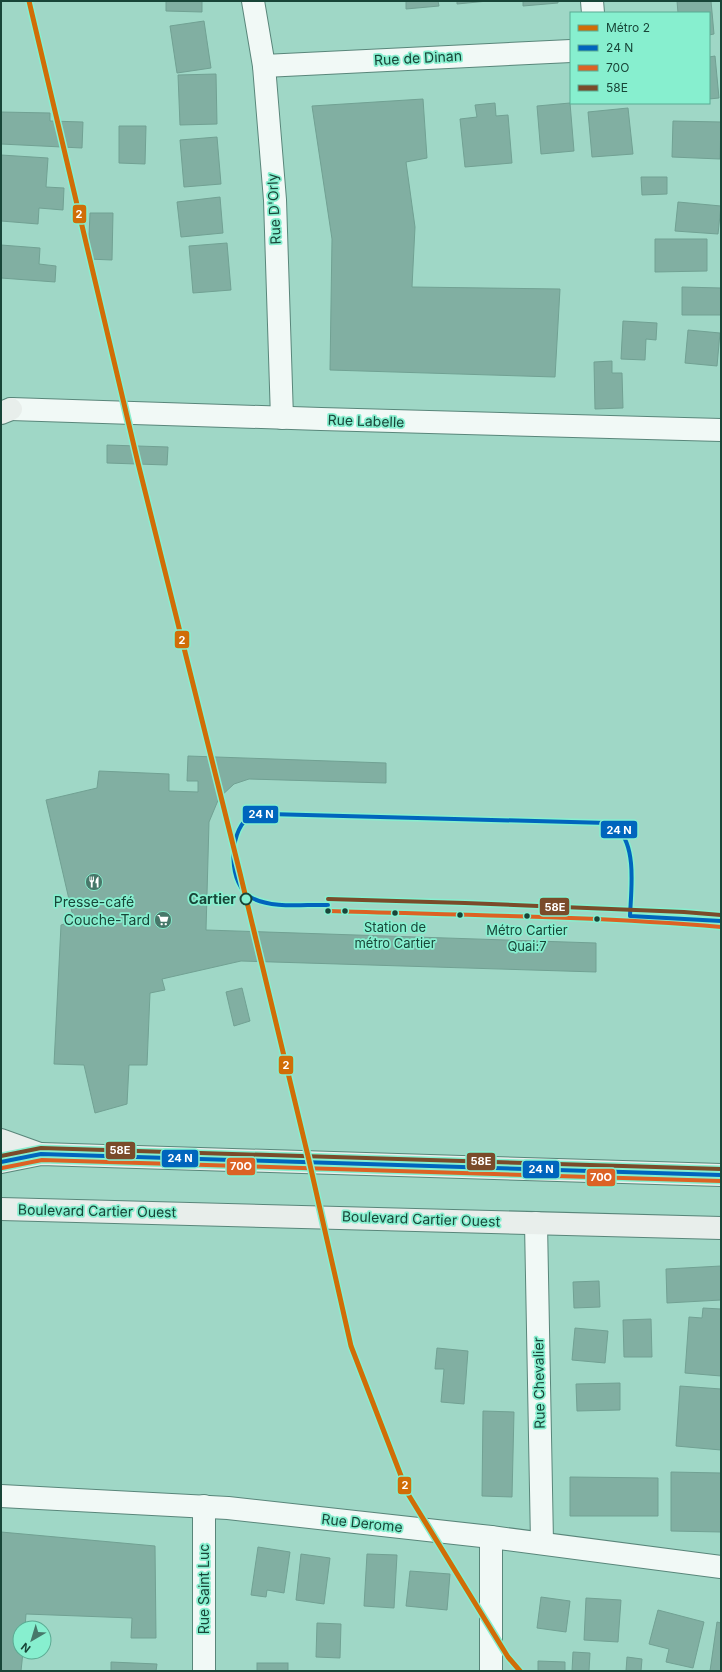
<svg xmlns="http://www.w3.org/2000/svg" width="722" height="1672" viewBox="0 0 722 1672" font-family="Inter,sans-serif">
	<style>
		.building { fill: #81afa2; stroke: #71a193 }
		.lines { fill: none; stroke-linecap: round; stroke-linejoin: round }
		.street-casing { stroke: #59867a; stroke-width: 24 }
		.secondary-casing { stroke: #59867a; stroke-width: 24 }
		.street { stroke: #f1f9f6; stroke-width: 22 }
		.secondary { stroke: #e8eeeb; stroke-width: 22 }
		.bus-1-casing { stroke: #87efcf; stroke-width: 7 }
		.bus-2-casing { stroke: #87efcf; stroke-width: 7 }
		.bus-3-casing { stroke: #87efcf; stroke-width: 7 }
		.bus-1 { stroke: #0065bd; stroke-width: 4 }
		.bus-2 { stroke: #dc6224; stroke-width: 4 }
		.bus-3 { stroke: #7a4b2a; stroke-width: 4 }
		.metro-1-casing { stroke: #87efcf; stroke-width: 8 }
		.metro-1 { stroke: #d06d07; stroke-width: 5 }
		.stop-dot { fill: #87efcf; stroke: #184538; stroke-width: 2 }
		.bus-dot { fill: #184538; stroke: #87efcf; stroke-width: 1.5 }
		.labels { text-anchor: middle; stroke-width: 3.5; stroke-linejoin: round; paint-order: stroke }
		.bus-label { font-size: 13px; fill: #184538; stroke: #87efcf }
		.street-label { font-size: 14px; fill: #184538; stroke: #87efcf }
		.stop-label { font-size: 14px; font-weight: bold; fill: #184538; stroke: #87efcf; text-anchor: end }
		.poi-label { font-size: 14px; fill: #184538; stroke: #87efcf }
		.line-badge { stroke: #87efcf; stroke-width: 1.5 }
		.badge-label { font-size: 11px; text-anchor: middle; font-weight: bold; fill: #fff }
	</style>
	<rect width="100%" height="100%" fill="#9fd7c6"/>
	<!-- building -->
	<g class="building">
		<path d="M166 1H202V12L166 11Z"/>
		<path d="M406 1H438L439 6 406 9Z"/>
		<path d="M457 1H488L457 4Z"/>
		<path d="M523 1H558V3L523 6Z"/>
		<path d="M677 1H711L714 34 709 35V13H678Z"/>
		<path d="M204 21 211 68 177 73 170 26Z"/>
		<path d="M715 56 719 98 709 99V57Z"/>
		<path d="M216 74 217 124 180 125 178 75Z"/>
		<path d="M423 99 427 158 406 162 415 227 412 287 560 289 555 377 330 370 332 239 312 106Z"/>
		<path d="M495 103 496 116 508 115 512 163 465 167 460 119 477 117 475 105Z"/>
		<path d="M570 103 574 151 541 154 537 106Z"/>
		<path d="M628 108 633 154 592 157 588 112Z"/>
		<path d="M1 112 50 113V121L83 122 82 148 1 144Z"/>
		<path d="M673 121 721 122 720 159 672 157Z"/>
		<path d="M119 126H146L145 164 119 163Z"/>
		<path d="M217 137 221 184 184 187 180 140Z"/>
		<path d="M1 155 48 158 46 187 64 188 63 210 39 208 38 224 1 221Z"/>
		<path d="M641 177H667V194L642 195Z"/>
		<path d="M220 197 223 233 181 237 177 202Z"/>
		<path d="M678 202 721 206 718 234 675 231Z"/>
		<path d="M90 213H113L112 260 88 259Z"/>
		<path d="M655 239H707V271L655 272Z"/>
		<path d="M227 243 231 290 193 293 189 246Z"/>
		<path d="M1 245 40 248 39 264 56 266 55 282 1 278Z"/>
		<path d="M682 287 721 288V315H682Z"/>
		<path d="M623 321 657 323 656 340 646 339 645 360 621 359Z"/>
		<path d="M688 330 720 333 717 366 685 363Z"/>
		<path d="M612 361V373H622L623 408 595 409 594 362Z"/>
		<path d="M107 445 168 447 167 465 107 463Z"/>
		<path d="M188 756 386 763V783L249 779 234 784 219 798 209 822 206 930 596 943V972L241 961 162 979 165 990 150 993 147 1065H129L127 1104 95 1113 84 1065 54 1064 61 925 74 921 46 800 97 788 99 771 169 774V791L198 792V781H187Z"/>
		<path d="M242 988 250 1021 234 1026 226 992Z"/>
		<path d="M721 1266V1300L667 1303 666 1269Z"/>
		<path d="M599 1281 600 1307 574 1308 573 1282Z"/>
		<path d="M703 1308 721 1309V1376L685 1373 689 1317 702 1318Z"/>
		<path d="M651 1319 652 1357H624L623 1320Z"/>
		<path d="M575 1328 608 1331 605 1363 572 1360Z"/>
		<path d="M437 1348 468 1351 464 1404 441 1402 444 1369H435Z"/>
		<path d="M620 1383V1410L577 1411 576 1384Z"/>
		<path d="M680 1386 721 1389V1450L676 1446Z"/>
		<path d="M483 1411 514 1412 512 1497 482 1496Z"/>
		<path d="M671 1472 721 1473V1532L671 1531Z"/>
		<path d="M570 1477 658 1478V1516H570Z"/>
		<path d="M1 1532 155 1546 156 1638H131L132 1618 26 1614 25 1628H20V1652H23L21 1671H1Z"/>
		<path d="M258 1547 290 1552 284 1593 267 1590 266 1597 251 1595Z"/>
		<path d="M301 1554 330 1558 324 1604 296 1600Z"/>
		<path d="M367 1554 397 1555 394 1608 364 1606Z"/>
		<path d="M410 1571 450 1574 447 1610 406 1606Z"/>
		<path d="M541 1597 570 1601 566 1632 537 1628Z"/>
		<path d="M586 1598 621 1600 618 1642 584 1640Z"/>
		<path d="M658 1610 704 1622 693 1668 666 1662 669 1649 649 1644Z"/>
		<path d="M717 1622 721 1623V1671H710Z"/>
		<path d="M317 1623 341 1624 340 1658 316 1657Z"/>
		<path d="M573 1652 590 1653 589 1671H572Z"/>
		<path d="M627 1657 642 1659 641 1671H626Z"/>
		<path d="M538 1661 565 1662V1671H538Z"/>
		<path d="M111 1662 157 1664 156 1671H111Z"/>
		<rect x="257" y="1663" width="31" height="8"/>
	</g>
	<g class="lines">
		<defs>
			<g id="street">
				<path d="M253 1 264 66 275 200 282 418"/>
				<path d="M592 1 593 13"/>
				<path d="M264 66 571 51"/>
				<path d="M11 409 321 419 721 430"/>
				<path d="M536 1223 542 1543"/>
				<path d="M1 1496 228 1508 491 1537 721 1567"/>
				<path d="M204 1671V1506"/>
				<path d="M491 1671V1537"/>
			</g>
			<g id="secondary">
				<path d="M1 413 11 409"/>
				<path d="M1 1140 40 1154"/>
				<path d="M1 1162 41 1154 721 1175"/>
				<path d="M1 1209 721 1228"/>
			</g>
		</defs>
		<!-- street casing -->
		<use href="#street" class="street-casing"/>
		<!-- secondary casing -->
		<use href="#secondary" class="secondary-casing"/>
		<!-- street -->
		<use href="#street" class="street"/>
		<!-- secondary -->
		<use href="#secondary" class="secondary"/>
		<defs>
			<g id="bus-1">
				<path d="M328 905C304 904 274 909 252 898 228 886 228 833 248 818 254 814 262 814 269 814L607 823C610 825 615 827 618 829 637 848 631 891 630 916L721 921"/>
				<path d="M1 1162 41 1154 721 1175"/>
			</g>
			<g id="bus-2">
				<path d="M328 911C458 915 591 916 721 927"/>
				<path d="M2 1168 42 1160 721 1181"/>
			</g>
			<g id="bus-3">
				<path d="M328 899 465 903 684 912 721 915"/>
				<path d="M1 1156 41 1148 721 1169"/>
			</g>
		</defs>
		<!-- bus-1 casing -->
		<use href="#bus-1" class="bus-1-casing"/>
		<!-- bus-2 casing -->
		<use href="#bus-2" class="bus-2-casing"/>
		<!-- bus-3 casing -->
		<use href="#bus-3" class="bus-3-casing"/>
		<!-- bus-1 -->
		<use href="#bus-1" class="bus-1"/>
		<!-- bus-2 -->
		<use href="#bus-2" class="bus-2"/>
		<!-- bus-3 -->
		<use href="#bus-3" class="bus-3"/>
		<defs>
			<path id="metro-1" d="M29 1 138 463 240 873 308 1156 351 1346 408 1494 508 1657 520 1671"/>
		</defs>
		<!-- metro-1 casing -->
		<use href="#metro-1" class="metro-1-casing"/>
		<!-- metro-1 -->
		<use href="#metro-1" class="metro-1"/>
	</g>
	<!-- icons -->
	<defs>
		<symbol id="restaurant-disc" viewBox="-11 -11 22 22"><circle r="9.5" fill="#47786a" stroke="#87efcf"/><path d="M-5-6h1v4h1v-4h1v4h1v-4h1v5L-1.5 .5V6h-2V.5L-5-1ZM5-6V6H3V1.5H1.5Q1.5-4 5-6Z" fill="#fff"/></symbol>
		<symbol id="supermarket-disc" viewBox="-11 -11 22 22"><circle r="9.5" fill="#47786a" stroke="#87efcf"/><path d="M-6-5.5h2.5l.6 2H6L4.5 2H-2.5L-4.4-4H-6ZM-1.5 3.2a1.3 1.3 0 1 0 .1 0ZM3 3.2a1.3 1.3 0 1 0 .1 0Z" fill="#fff"/></symbol>
	</defs>
	<g fill-rule="evenodd">
		<use href="#restaurant-disc" x="84" y="872" width="20" height="20"/>
		<use href="#supermarket-disc" x="153" y="910" width="20" height="20"/>
	</g>
	<!-- markers -->
	<circle class="stop-dot" cx="246" cy="899" r="5.5"/>
	<g class="bus-dot">
		<circle cx="328" cy="911" r="3.5"/>
		<circle cx="345" cy="911" r="3.5"/>
		<circle cx="395" cy="913" r="3.5"/>
		<circle cx="460" cy="915" r="3.5"/>
		<circle cx="527" cy="916" r="3.5"/>
		<circle cx="597" cy="919" r="3.5"/>
	</g>
	<g class="labels">
		<!-- bus labels -->
		<g class="bus-label">
			<text x="395" y="932">Station de<tspan x="395" dy="16">métro Cartier</tspan></text>
			<text x="527" y="935">Métro Cartier<tspan x="527" dy="16">Quai:7</tspan></text>
		</g>
		<!-- street labels -->
		<g class="street-label">
			<text transform="translate(418 58) rotate(-3)" y="5">Rue de Dinan</text>
			<text transform="translate(274 209) rotate(-93)" y="5">Rue D'Orly</text>
			<text transform="translate(366 421) rotate(2)" y="5">Rue Labelle</text>
			<text transform="translate(97 1211) rotate(1)" y="5">Boulevard Cartier Ouest</text>
			<text transform="translate(421 1219) rotate(2)" y="5">Boulevard Cartier Ouest</text>
			<text transform="translate(539 1383) rotate(-91)" y="5">Rue Chevalier</text>
			<text transform="translate(362 1523) rotate(6)" y="5">Rue Derome</text>
			<text transform="translate(204 1589) rotate(-90)" y="5">Rue Saint Luc</text>
		</g>
		<!-- stop labels -->
		<g class="stop-label">
			<text x="236" y="904">Cartier</text>
		</g>
		<!-- poi labels -->
		<g class="poi-label">
			<text x="94" y="907">Presse-café</text>
			<text x="150" y="925" text-anchor="end">Couche-Tard</text>
		</g>
	</g>
	<g class="line-badge">
		<rect x="72" y="204" width="15" height="20" rx="4" fill="#d06d07"/>
		<rect x="174" y="630" width="16" height="19" rx="4" fill="#d06d07"/>
		<rect x="242" y="805" width="37" height="19" rx="4" fill="#0065bd"/>
		<rect x="600" y="820" width="38" height="19" rx="4" fill="#0065bd"/>
		<rect x="539" y="897" width="31" height="19" rx="4" fill="#7a4b2a"/>
		<rect x="278" y="1055" width="16" height="20" rx="4" fill="#d06d07"/>
		<rect x="105" y="1141" width="31" height="19" rx="4" fill="#7a4b2a"/>
		<rect x="161" y="1149" width="38" height="19" rx="4" fill="#0065bd"/>
		<rect x="466" y="1152" width="30" height="19" rx="4" fill="#7a4b2a"/>
		<rect x="226" y="1157" width="30" height="19" rx="4" fill="#dc6224"/>
		<rect x="522" y="1160" width="38" height="19" rx="4" fill="#0065bd"/>
		<rect x="586" y="1168" width="30" height="19" rx="4" fill="#dc6224"/>
		<rect x="397" y="1476" width="15" height="19" rx="4" fill="#d06d07"/>
	</g>
	<g class="badge-label">
		<text x="79" y="218">2</text>
		<text x="182" y="644">2</text>
		<text x="261" y="818">24 N</text>
		<text x="619" y="834">24 N</text>
		<text x="555" y="911">58E</text>
		<text x="286" y="1069">2</text>
		<text x="120" y="1154">58E</text>
		<text x="180" y="1162">24 N</text>
		<text x="481" y="1165">58E</text>
		<text x="241" y="1170">70O</text>
		<text x="541" y="1173">24 N</text>
		<text x="601" y="1181">70O</text>
		<text x="405" y="1489">2</text>
	</g>
	<!-- border -->
	<rect width="722" height="1672" fill="none" stroke="#184538" stroke-width="4"/>
	<!-- legend -->
	<rect x="570" y="12" width="140" height="92" fill="#87efcf" stroke="#5bab93"/>
	<rect x="578" y="25" width="20" height="6" fill="#d06d07" stroke="#5bab93"/>
	<text x="606" y="32" font-size="12" fill="#184538">Métro 2</text>
	<rect x="578" y="45" width="20" height="6" fill="#0065bd" stroke="#5bab93"/>
	<text x="606" y="52" font-size="12" fill="#184538">24 N</text>
	<rect x="578" y="65" width="20" height="6" fill="#dc6224" stroke="#5bab93"/>
	<text x="606" y="72" font-size="12" fill="#184538">70O</text>
	<rect x="578" y="85" width="20" height="6" fill="#7a4b2a" stroke="#5bab93"/>
	<text x="606" y="92" font-size="12" fill="#184538">58E</text>
	<!-- north arrow -->
	<g transform="translate(32 1640) rotate(218)"><circle r="19" fill="#87efcf" stroke="#5bab93"/>
	<path d="M0-3L7 15L0 10L-7 15Z" fill="#47786a"/>
	<text y="-6" font-size="11" font-weight="bold" text-anchor="middle" fill="#184538">N</text>
	</g>
</svg>
